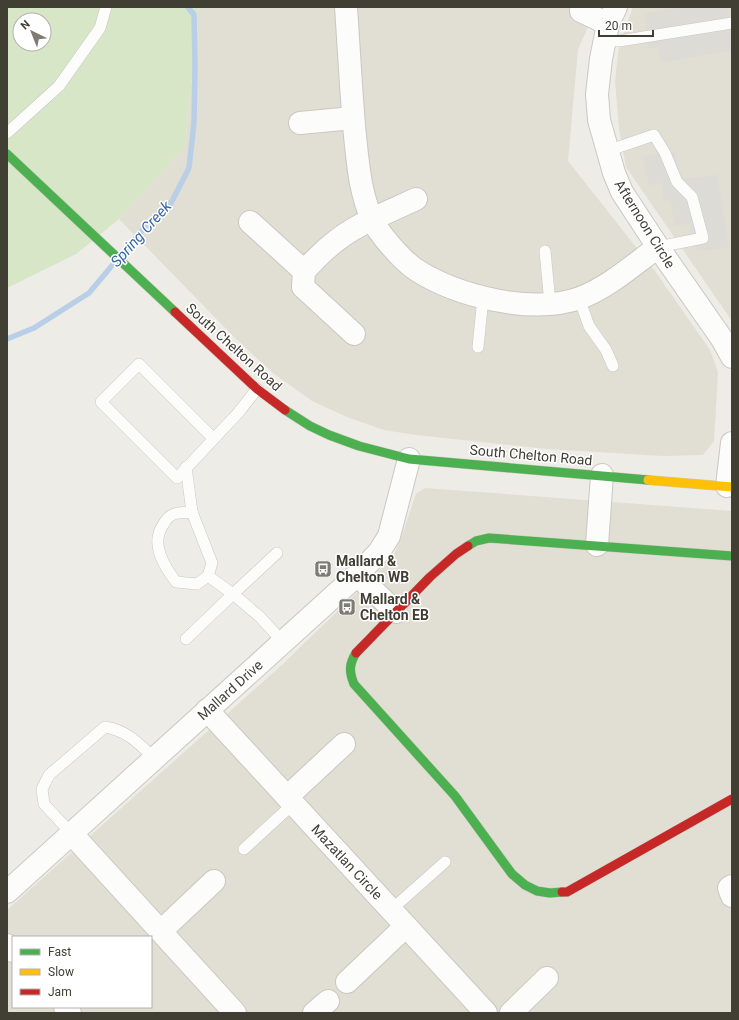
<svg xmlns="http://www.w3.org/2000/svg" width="739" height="1020" viewBox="0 0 739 1020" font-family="Roboto,sans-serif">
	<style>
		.residential { fill: #e1ded3; fill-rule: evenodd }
		.green { fill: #d6e6c7; fill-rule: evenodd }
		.parking { fill: #dcdbd6 }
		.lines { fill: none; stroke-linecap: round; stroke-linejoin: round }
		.stream { stroke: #b9cfe8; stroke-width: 5.5 }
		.lane-casing { stroke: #c9c8c2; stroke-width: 12 }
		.street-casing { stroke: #c9c8c2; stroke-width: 24 }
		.fast-casing { stroke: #cccabe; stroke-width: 10 }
		.slow-casing { stroke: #cccabe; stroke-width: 10 }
		.jam-casing { stroke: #cccabe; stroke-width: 10 }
		.lane { stroke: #fcfcfb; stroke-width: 11 }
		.street { stroke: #fcfcfb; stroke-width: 22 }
		.fast { stroke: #4caf50; stroke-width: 9 }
		.slow { stroke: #ffc107; stroke-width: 9 }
		.jam { stroke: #c62828; stroke-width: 9 }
		.labels { text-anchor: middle; stroke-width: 3; stroke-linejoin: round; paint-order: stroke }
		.street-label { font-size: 14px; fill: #413e34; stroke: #fff }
		.poi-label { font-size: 14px; font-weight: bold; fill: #413e34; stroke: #fff; text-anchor: start }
		.water-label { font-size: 15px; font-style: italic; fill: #3666a3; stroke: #fff }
	</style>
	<rect width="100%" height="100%" fill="#edece6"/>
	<!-- residential -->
	<g class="residential">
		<path d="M199 7H597L578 49 568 161 655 271 710 350 718 372 714 441 703 455 663 456 547 449 416 435 384 430 347 417 312 401 273 373 236 339 119 219 185 147Z"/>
		<path d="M633 7H732V321L626 167 619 129 615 81 619 46Z"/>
		<path d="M425 488 732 511V1013H7V910L283 664 383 567 394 554 401 538 416 494ZM13 937H151V1007H13Z"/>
	</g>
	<!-- green -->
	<path class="green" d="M7 7H199L185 147 119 219 76 254 7 288ZM20 20H44V44H20Z"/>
	<!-- parking -->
	<g class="parking">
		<path d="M684 7H728L732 32V50L661 63 658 47 648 49 645 13Z"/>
		<path d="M675 151 681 179 717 175 729 247 697 251 690 224 675 225 670 199 664 201 662 183 649 185 643 157Z"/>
	</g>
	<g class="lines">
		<!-- stream -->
		<g class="stream">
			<path d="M121 255 146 226 168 209 189 168 194 122 195 66 194 15 188 7"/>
			<path d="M7 339 34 328 89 293 115 262"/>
		</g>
		<defs>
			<g id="lane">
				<path d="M605 40 619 41 732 23"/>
				<path d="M7 133 59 86 100 28 106 7"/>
				<path d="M607 151 654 135 665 153 677 182 692 197 703 238 658 247"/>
				<path d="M545 251 550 303"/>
				<path d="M579 298 589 326 606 350 613 366"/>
				<path d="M478 347 483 298"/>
				<path d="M213 438 139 364 101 402 177 478 238 413 257 389"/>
				<path d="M186 467 192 512 212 563 208 576 233 594 277 553"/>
				<path d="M192 512C187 513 179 512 174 514 169 516 165 521 163 525 150 544 164 566 176 582L197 584 208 576"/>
				<path d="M186 639 233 594 260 617 283 642"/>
				<path d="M71 833 44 804 42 789 49 775 105 727C128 731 138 743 154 758"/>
				<path d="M244 849 293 804"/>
				<path d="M391 910 445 862"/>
			</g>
			<g id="street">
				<path d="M346 7C349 50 351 93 355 136 358 164 360 193 372 219 378 233 402 260 415 269 456 296 532 315 580 298 609 287 633 265 658 247"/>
				<path d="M616 7 608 24 601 59 597 94 599 120 614 173 622 192 658 247 722 339 732 357"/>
				<path d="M581 11 608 24"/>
				<path d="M300 123 353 118"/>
				<path d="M250 222 304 271"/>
				<path d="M354 334 303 287 304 271C313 262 321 253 331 245 355 224 387 213 416 199"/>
				<path d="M727 486 732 443"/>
				<path d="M597 545 602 475"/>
				<path d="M357 575 396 612"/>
				<path d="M207 710 486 1013"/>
				<path d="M287 797 344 744"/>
				<path d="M71 833 235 1013"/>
				<path d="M732 886 729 888 732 896"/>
				<path d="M7 892 357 575 379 552 389 536 409 459"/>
				<path d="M161 931 214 881"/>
				<path d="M7 945 13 951"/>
				<path d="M347 982 406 926"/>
				<path d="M65 1007 70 1013"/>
				<path d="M314 1013 328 1001"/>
				<path d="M511 1013 547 978"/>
			</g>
			<g id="fast">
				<path d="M7 154 175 312"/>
				<path d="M285 410 310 426 329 435 359 446 409 459 648 480"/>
				<path d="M468 546 476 541 489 538 732 556"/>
				<path d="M356 653C349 664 349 672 354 684L455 796 512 874 525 885 537 891 550 893 562 892"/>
			</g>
			<path id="slow" d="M648 480 732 487"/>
			<g id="jam">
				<path d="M175 312 257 389 285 410"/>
				<path d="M356 653 430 577 456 554 468 546"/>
				<path d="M562 892H567L732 799"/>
			</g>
		</defs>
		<!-- lane casing -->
		<use href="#lane" class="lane-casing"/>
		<!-- street casing -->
		<use href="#street" class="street-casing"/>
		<!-- fast casing -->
		<use href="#fast" class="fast-casing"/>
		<!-- slow casing -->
		<use href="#slow" class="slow-casing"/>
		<!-- jam casing -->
		<use href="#jam" class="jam-casing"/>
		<!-- lane -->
		<use href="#lane" class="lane"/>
		<!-- street -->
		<use href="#street" class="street"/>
		<!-- fast -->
		<use href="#fast" class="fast"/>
		<!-- slow -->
		<use href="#slow" class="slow"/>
		<!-- jam -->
		<use href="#jam" class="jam"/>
	</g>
	<!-- icons -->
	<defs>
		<symbol id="bus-square" viewBox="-11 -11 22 22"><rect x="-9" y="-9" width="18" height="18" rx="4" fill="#7d7b72" stroke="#fff"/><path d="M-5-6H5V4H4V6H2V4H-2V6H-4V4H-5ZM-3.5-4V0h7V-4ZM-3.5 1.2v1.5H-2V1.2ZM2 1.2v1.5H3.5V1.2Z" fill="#fff"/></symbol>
	</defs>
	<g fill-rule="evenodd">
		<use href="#bus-square" x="313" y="559" width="20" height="20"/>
		<use href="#bus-square" x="337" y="597" width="20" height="20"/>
	</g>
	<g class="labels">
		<!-- street labels -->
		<g class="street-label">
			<text transform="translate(645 224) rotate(58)" y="5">Afternoon Circle</text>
			<text transform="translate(234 347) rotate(42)" y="5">South Chelton Road</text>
			<text transform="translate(531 455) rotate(5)" y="5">South Chelton Road</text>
			<text transform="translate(230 690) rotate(-42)" y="5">Mallard Drive</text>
			<text transform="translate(347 862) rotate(47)" y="5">Mazatlan Circle</text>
		</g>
		<!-- poi labels -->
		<g class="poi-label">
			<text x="336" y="566">Mallard &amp;<tspan x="336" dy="16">Chelton WB</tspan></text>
			<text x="360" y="604">Mallard &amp;<tspan x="360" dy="16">Chelton EB</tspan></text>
		</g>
		<!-- water labels -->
		<g class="water-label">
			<text transform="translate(141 234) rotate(-48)" y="5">Spring Creek</text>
		</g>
	</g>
	<!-- border -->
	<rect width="739" height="1020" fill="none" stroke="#413e34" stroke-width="16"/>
	<!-- legend -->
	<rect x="12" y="936" width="140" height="72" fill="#ffffff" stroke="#b3b2ae"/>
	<rect x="20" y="949" width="20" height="6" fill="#4caf50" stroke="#b3b2ae"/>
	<text x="48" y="956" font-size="12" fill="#413e34">Fast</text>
	<rect x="20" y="969" width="20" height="6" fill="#ffc107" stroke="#b3b2ae"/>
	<text x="48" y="976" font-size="12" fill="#413e34">Slow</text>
	<rect x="20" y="989" width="20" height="6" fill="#c62828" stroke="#b3b2ae"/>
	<text x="48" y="996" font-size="12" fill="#413e34">Jam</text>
	<!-- north arrow -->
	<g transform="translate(32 32) rotate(317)"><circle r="19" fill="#ffffff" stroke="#b3b2ae"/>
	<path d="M0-3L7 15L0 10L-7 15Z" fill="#7d7b72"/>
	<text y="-6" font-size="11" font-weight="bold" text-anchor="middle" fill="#413e34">N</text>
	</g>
	<!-- scale -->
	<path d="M599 30v6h54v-6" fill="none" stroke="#413e34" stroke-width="2"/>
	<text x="605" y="30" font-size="12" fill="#413e34" stroke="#ffffff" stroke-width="3" paint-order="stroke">20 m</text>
</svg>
